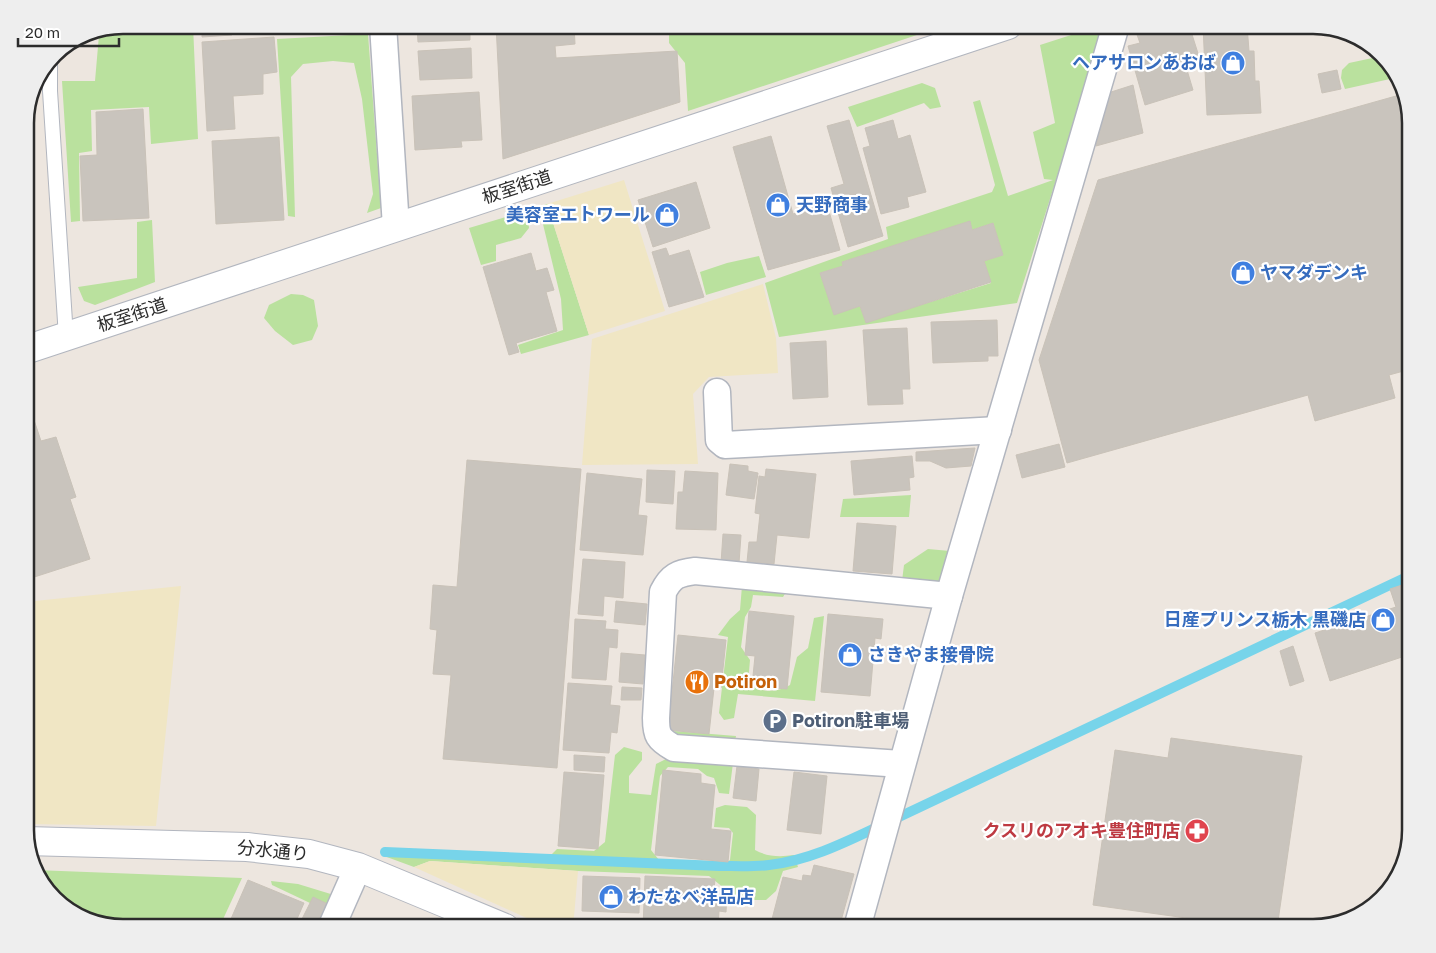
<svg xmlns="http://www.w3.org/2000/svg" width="1436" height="953" viewBox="0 0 1436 953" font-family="'Golos Text','Noto Sans JP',sans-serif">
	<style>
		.green { fill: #bae19e; fill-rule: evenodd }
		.sand { fill: #f0e6c4 }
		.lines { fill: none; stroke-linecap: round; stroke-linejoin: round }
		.stream { stroke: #77d4ea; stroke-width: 10 }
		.building { fill: #c9c4bd; stroke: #c9c2b8 }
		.service-casing { stroke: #b2b6bf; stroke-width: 16 }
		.minor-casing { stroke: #b2b6bf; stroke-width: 29 }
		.tertiary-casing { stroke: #b2b6bf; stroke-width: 30 }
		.secondary-casing { stroke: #b2b6bf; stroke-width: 30 }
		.service { stroke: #fff; stroke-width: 14 }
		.minor { stroke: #fff; stroke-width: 26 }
		.tertiary { stroke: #fff; stroke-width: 28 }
		.secondary { stroke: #fff; stroke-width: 28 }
		.labels { text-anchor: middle; stroke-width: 4.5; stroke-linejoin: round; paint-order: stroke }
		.shop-label { font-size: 18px; font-weight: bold; fill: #366cbe; stroke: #fff; text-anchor: start }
		.street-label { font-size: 18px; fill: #2c2c2c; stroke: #fff }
		.food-label { font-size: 18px; font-weight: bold; fill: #c56008; stroke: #fff; text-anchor: start }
		.service-label { font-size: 18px; font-weight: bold; fill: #4e5e75; stroke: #fff; text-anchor: start }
		.health-label { font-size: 18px; font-weight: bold; fill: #be3a42; stroke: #fff; text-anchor: end }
		.rim { fill: none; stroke: #2c2c2c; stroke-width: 2.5 }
	</style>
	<rect width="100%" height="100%" fill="#ede6df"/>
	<!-- green -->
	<g class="green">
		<path d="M139 25H193L198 139 151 144 149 107 91 110 92 151 79 153 80 221 71 222 62 81H95L99 35 107 29Z"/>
		<path d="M673 25H947L688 111 685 63 669 43V31Z"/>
		<path d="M1099 26 1103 32 1017 303 779 337 765 283 888 239 886 227 992 192 995 185 973 102 980 100 1008 196 1053 180 1044 179 1033 132 1055 123 1040 45ZM970 222 972 230 993 223 1003 255 984 261 991 283 866 322 860 306 834 314 820 273 843 266 842 262Z"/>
		<path d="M368 34 381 208 367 213 373 194 362 99 354 63 333 61 303 64 291 77 295 217 288 216 277 39Z"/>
		<path d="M1382 56 1398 74 1399 77 1345 89 1341 78 1342 70 1349 63Z"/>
		<path d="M922 83 935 88 941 107 930 109 924 103 857 127 848 107Z"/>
		<path d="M547 204 589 335 521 354 518 345 563 330 561 299 542 220 538 207Z"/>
		<path d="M523 212 528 219 529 228 521 238 496 245V261L481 265 469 228Z"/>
		<path d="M152 220 155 282 95 305 84 301 78 287 137 278V222Z"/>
		<path d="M759 256 766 277 706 295 700 272 727 263Z"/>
		<path d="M291 294 303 295 314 300 318 326 312 340 293 345 275 331 264 318 269 305Z"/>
		<path d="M911 495 909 517H840L843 499Z"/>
		<path d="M928 549 950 551 940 583 902 581 904 565Z"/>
		<path d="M742 586 786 592 783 597 753 595 751 607 745 617 741 647 750 660 748 683C760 693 777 693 790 685L797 657 808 648 814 618 824 616 815 701 738 694 734 718 724 720 719 713 728 637 718 635 730 619 740 610Z"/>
		<path d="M674 731 736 736 735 742 678 738Z"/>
		<path d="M624 747 642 752V760L629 776V793L651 795 656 764 666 759 733 763 729 794 719 793 714 778 707 776 698 769 668 767 660 776 651 850 659 860 724 864 730 860 733 833 729 828 714 827 716 808 725 805 747 807 756 815 755 850C768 857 780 857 794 855L798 867 783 871 776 891 766 900H734L724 888 709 876 578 871 430 861 414 867 384 856 382 850 551 855 557 849 594 851 605 842 615 755Z"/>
		<path d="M35 870 242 878 219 928H122L68 911 38 879Z"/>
		<path d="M271 881 298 884 334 895 330 905 310 903 272 885Z"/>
	</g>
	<!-- sand -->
	<g class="sand">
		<path d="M624 180 665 311 589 335 547 204Z"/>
		<path d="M763 284 776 338 778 373 709 377 693 394 698 464 582 465 592 339Z"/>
		<path d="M181 586 156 826 25 824V602Z"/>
		<path d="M430 861 578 871 573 928 549 927 531 920 414 867Z"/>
	</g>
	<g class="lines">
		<!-- stream -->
		<path class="stream" d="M385 852 719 866C735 866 753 867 769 865 815 860 857 836 899 817L1411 575"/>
	</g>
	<!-- building -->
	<g class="building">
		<path d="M202 25H232V35L202 37Z"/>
		<path d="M417 25H470V40L418 42Z"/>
		<path d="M496 25H574L575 44 555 46 556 58 677 51 680 102 503 159Z"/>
		<path d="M582 25H613L582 27Z"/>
		<path d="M1148 25H1189L1202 66 1187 70 1193 90 1145 105 1128 46 1140 43 1135 29Z"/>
		<path d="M1203 25H1247L1249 51H1254L1255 81H1259L1261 113 1207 115Z"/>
		<path d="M274 37 277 72 263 74V94L233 96 235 129 207 131 202 42Z"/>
		<path d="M471 48 472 78 420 80 418 51Z"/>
		<path d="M1337 70 1341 89 1322 93 1318 74Z"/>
		<path d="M1133 85 1143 133 1096 146 1108 93Z"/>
		<path d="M479 92 482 140 461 141 462 147 415 150 412 96Z"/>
		<path d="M1403 94 1411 124V369L1389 375 1395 398 1315 421 1308 395 1067 463 1039 360 1098 180Z"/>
		<path d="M143 109 149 218 83 221 80 156 97 155 96 112Z"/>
		<path d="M849 120 883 236 848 247 831 188 844 184 827 126Z"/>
		<path d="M893 120 898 139 910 135 926 192 907 197 909 207 881 214 863 148 870 146 865 128Z"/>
		<path d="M771 136 793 214 827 204 840 250 768 270 733 147Z"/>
		<path d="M279 137 284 220 216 224 212 141Z"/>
		<path d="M696 182 710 228 653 247 638 200Z"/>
		<path d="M970 221 972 230 993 223 1003 255 984 261 991 282 866 323 860 306 834 315 820 273 843 266 842 262Z"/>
		<path d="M666 248 669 256 689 250 704 297 669 307 652 252Z"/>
		<path d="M531 253 536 271 547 268 554 290 546 292 557 331 516 343 519 352 509 355 483 267Z"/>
		<path d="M997 320 998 356H988V361L933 363 931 322Z"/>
		<path d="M907 328 910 389H902L903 404 868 405 863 330Z"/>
		<path d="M826 341 828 397 793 399 790 343Z"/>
		<path d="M25 393 41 441 56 437 76 497 70 499 90 559 25 580Z"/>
		<path d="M1059 444 1065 467 1022 478 1016 455Z"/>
		<path d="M975 448 971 466 946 468 930 461H916V452Z"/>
		<path d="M912 456 914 477 909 478 910 490 854 495 851 461Z"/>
		<path d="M467 460 581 469 557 768 443 759 451 675 433 674 437 630 430 629 433 585 457 587Z"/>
		<path d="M730 464 748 466V471L758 473 754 499 726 495Z"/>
		<path d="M766 469 816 474 809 538 777 535 774 564 747 562 749 542H757L760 514 755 513 759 476 765 477Z"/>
		<path d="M647 470 675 471 673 504 646 502Z"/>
		<path d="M685 471 718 473 716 530 676 529 678 492H683Z"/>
		<path d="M587 473 642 479 638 515 647 516 643 555 580 550Z"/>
		<path d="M857 523 896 526 892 574 853 571Z"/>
		<path d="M723 534 741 535 739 563H721Z"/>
		<path d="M583 559 625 562 623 598 604 596 603 616 578 614Z"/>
		<path d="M1411 582V654L1330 681 1315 633 1396 607 1390 589Z"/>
		<path d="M616 601 647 604 645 625 614 622Z"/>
		<path d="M749 611 794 616 787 689 752 686 755 656 745 655Z"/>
		<path d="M828 614 883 619 881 639 875 638 870 696 821 692Z"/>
		<path d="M575 619 606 621 605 629 618 630 617 648 609 647 606 680 572 678Z"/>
		<path d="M678 635 726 640 721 688H714L709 734 668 730Z"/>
		<path d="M1293 646 1304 681 1290 686 1280 651Z"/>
		<path d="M621 653 645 655 643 684 619 682Z"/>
		<path d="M568 683 612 686 610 705 620 706 617 733 611 732 609 753 563 750Z"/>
		<path d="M622 687 642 688 641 700H621Z"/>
		<path d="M1171 738 1302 756 1277 928H1258L1093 905 1115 750 1168 758Z"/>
		<path d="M574 755 605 757 604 772 574 770Z"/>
		<path d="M737 766 759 769 756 801 733 798Z"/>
		<path d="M663 770 701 774V783L715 785 711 829 731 831 728 862 655 855Z"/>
		<path d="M564 772 604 775 598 849 558 846Z"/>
		<path d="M794 772 827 776 821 834 787 830Z"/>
		<path d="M814 865 854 874 839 928H790L771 923 783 877 802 881 803 875 811 876Z"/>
		<path d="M583 876 640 878 639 913 582 911Z"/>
		<path d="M645 876 715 879 714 890 727 891 726 912 719 911 718 928H643Z"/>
		<path d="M248 880 304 903 293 928H227Z"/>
		<path d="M313 897 330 905 318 928 301 921Z"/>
		<path d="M399 922 414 928H396Z"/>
	</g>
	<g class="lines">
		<defs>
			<path id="service" d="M50 58V91L66 337"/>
			<g id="minor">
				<path d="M383 25 396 227"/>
				<path d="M717 392 719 440 725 445 998 430"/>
				<path d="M901 764 674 748C658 739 656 735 656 718L663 592C671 576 678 573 695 571L949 596"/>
				<path d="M331 928 358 867"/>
				<path d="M857 928 949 596 1116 25"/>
			</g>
			<path id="tertiary" d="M26 841 247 847 309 854 358 867 505 928"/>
			<path id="secondary" d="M25 350 1008 25"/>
		</defs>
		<!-- service casing -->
		<use href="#service" class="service-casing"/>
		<!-- minor casing -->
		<use href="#minor" class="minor-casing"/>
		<!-- tertiary casing -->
		<use href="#tertiary" class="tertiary-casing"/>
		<!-- secondary casing -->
		<use href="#secondary" class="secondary-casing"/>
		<!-- service -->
		<use href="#service" class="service"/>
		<!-- minor -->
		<use href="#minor" class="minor"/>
		<!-- tertiary -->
		<use href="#tertiary" class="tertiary"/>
		<!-- secondary -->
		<use href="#secondary" class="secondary"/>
	</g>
	<!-- icons -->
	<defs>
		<symbol id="shop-disc" viewBox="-11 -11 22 22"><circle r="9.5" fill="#3f7fe0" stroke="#fff"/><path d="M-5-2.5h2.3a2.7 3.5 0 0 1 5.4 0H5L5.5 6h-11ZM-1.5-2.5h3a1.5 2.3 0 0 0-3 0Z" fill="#fff"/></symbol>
		<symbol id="restaurant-disc" viewBox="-11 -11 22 22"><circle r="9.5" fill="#e8710a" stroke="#fff"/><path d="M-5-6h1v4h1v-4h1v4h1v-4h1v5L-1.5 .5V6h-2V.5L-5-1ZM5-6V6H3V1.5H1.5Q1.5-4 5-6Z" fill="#fff"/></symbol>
		<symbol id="parking-disc" viewBox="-11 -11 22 22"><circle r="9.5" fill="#5c6f8a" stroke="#fff"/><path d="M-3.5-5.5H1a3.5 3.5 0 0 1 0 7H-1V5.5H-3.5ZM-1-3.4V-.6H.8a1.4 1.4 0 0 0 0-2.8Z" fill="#fff"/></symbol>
		<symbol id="pharmacy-disc" viewBox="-11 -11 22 22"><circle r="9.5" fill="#e0444e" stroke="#fff"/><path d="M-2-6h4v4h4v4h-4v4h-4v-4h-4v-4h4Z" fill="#fff"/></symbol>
	</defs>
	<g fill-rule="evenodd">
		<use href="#shop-disc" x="1219" y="49" width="28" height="28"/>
		<use href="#shop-disc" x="764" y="191" width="28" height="28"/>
		<use href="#shop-disc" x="653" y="201" width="28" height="28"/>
		<use href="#shop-disc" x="1229" y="259" width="28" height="28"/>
		<use href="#shop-disc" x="1369" y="606" width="28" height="28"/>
		<use href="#shop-disc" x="836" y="641" width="28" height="28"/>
		<use href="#restaurant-disc" x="683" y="668" width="28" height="28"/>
		<use href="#parking-disc" x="761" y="707" width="28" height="28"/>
		<use href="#pharmacy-disc" x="1183" y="817" width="28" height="28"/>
		<use href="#shop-disc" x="597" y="883" width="28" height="28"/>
	</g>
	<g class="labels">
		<!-- shop labels -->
		<g class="shop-label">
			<text x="1216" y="69" text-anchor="end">ヘアサロンあおば</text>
			<text x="796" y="211">天野商事</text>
			<text x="650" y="221" text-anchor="end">美容室エトワール</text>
			<text x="1260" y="279">ヤマダデンキ</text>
			<text x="1366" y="626" text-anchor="end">日産プリンス栃木 黒磯店</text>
			<text x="868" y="661">さきやま接骨院</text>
			<text x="628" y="903">わたなべ洋品店</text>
		</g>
		<!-- street labels -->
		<g class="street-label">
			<text transform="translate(517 187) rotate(-18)" y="6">板室街道</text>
			<text transform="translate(132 315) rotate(-18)" y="6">板室街道</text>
			<text transform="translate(273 851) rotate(6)" y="6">分水通り</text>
		</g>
		<!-- food labels -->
		<g class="food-label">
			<text x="714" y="688">Potiron</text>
		</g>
		<!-- service labels -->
		<g class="service-label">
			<text x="792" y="727">Potiron駐車場</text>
		</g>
		<!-- health labels -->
		<g class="health-label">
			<text x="1180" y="837">クスリのアオキ豊住町店</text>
		</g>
	</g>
	<!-- crop -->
	<path d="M0 0H1436V953H0ZM123 34H1313A89 89 0 0 1 1402 123V830A89 89 0 0 1 1313 919H123A89 89 0 0 1 34 830V123A89 89 0 0 1 123 34Z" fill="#eee" fill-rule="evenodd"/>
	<path class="rim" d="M123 34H1313A89 89 0 0 1 1402 123V830A89 89 0 0 1 1313 919H123A89 89 0 0 1 34 830V123A89 89 0 0 1 123 34Z"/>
	<!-- scale -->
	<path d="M18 38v8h101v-8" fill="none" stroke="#2c2c2c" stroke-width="2.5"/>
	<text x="25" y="38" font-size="15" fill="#2c2c2c" stroke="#ffffff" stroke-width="4" paint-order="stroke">20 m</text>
</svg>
